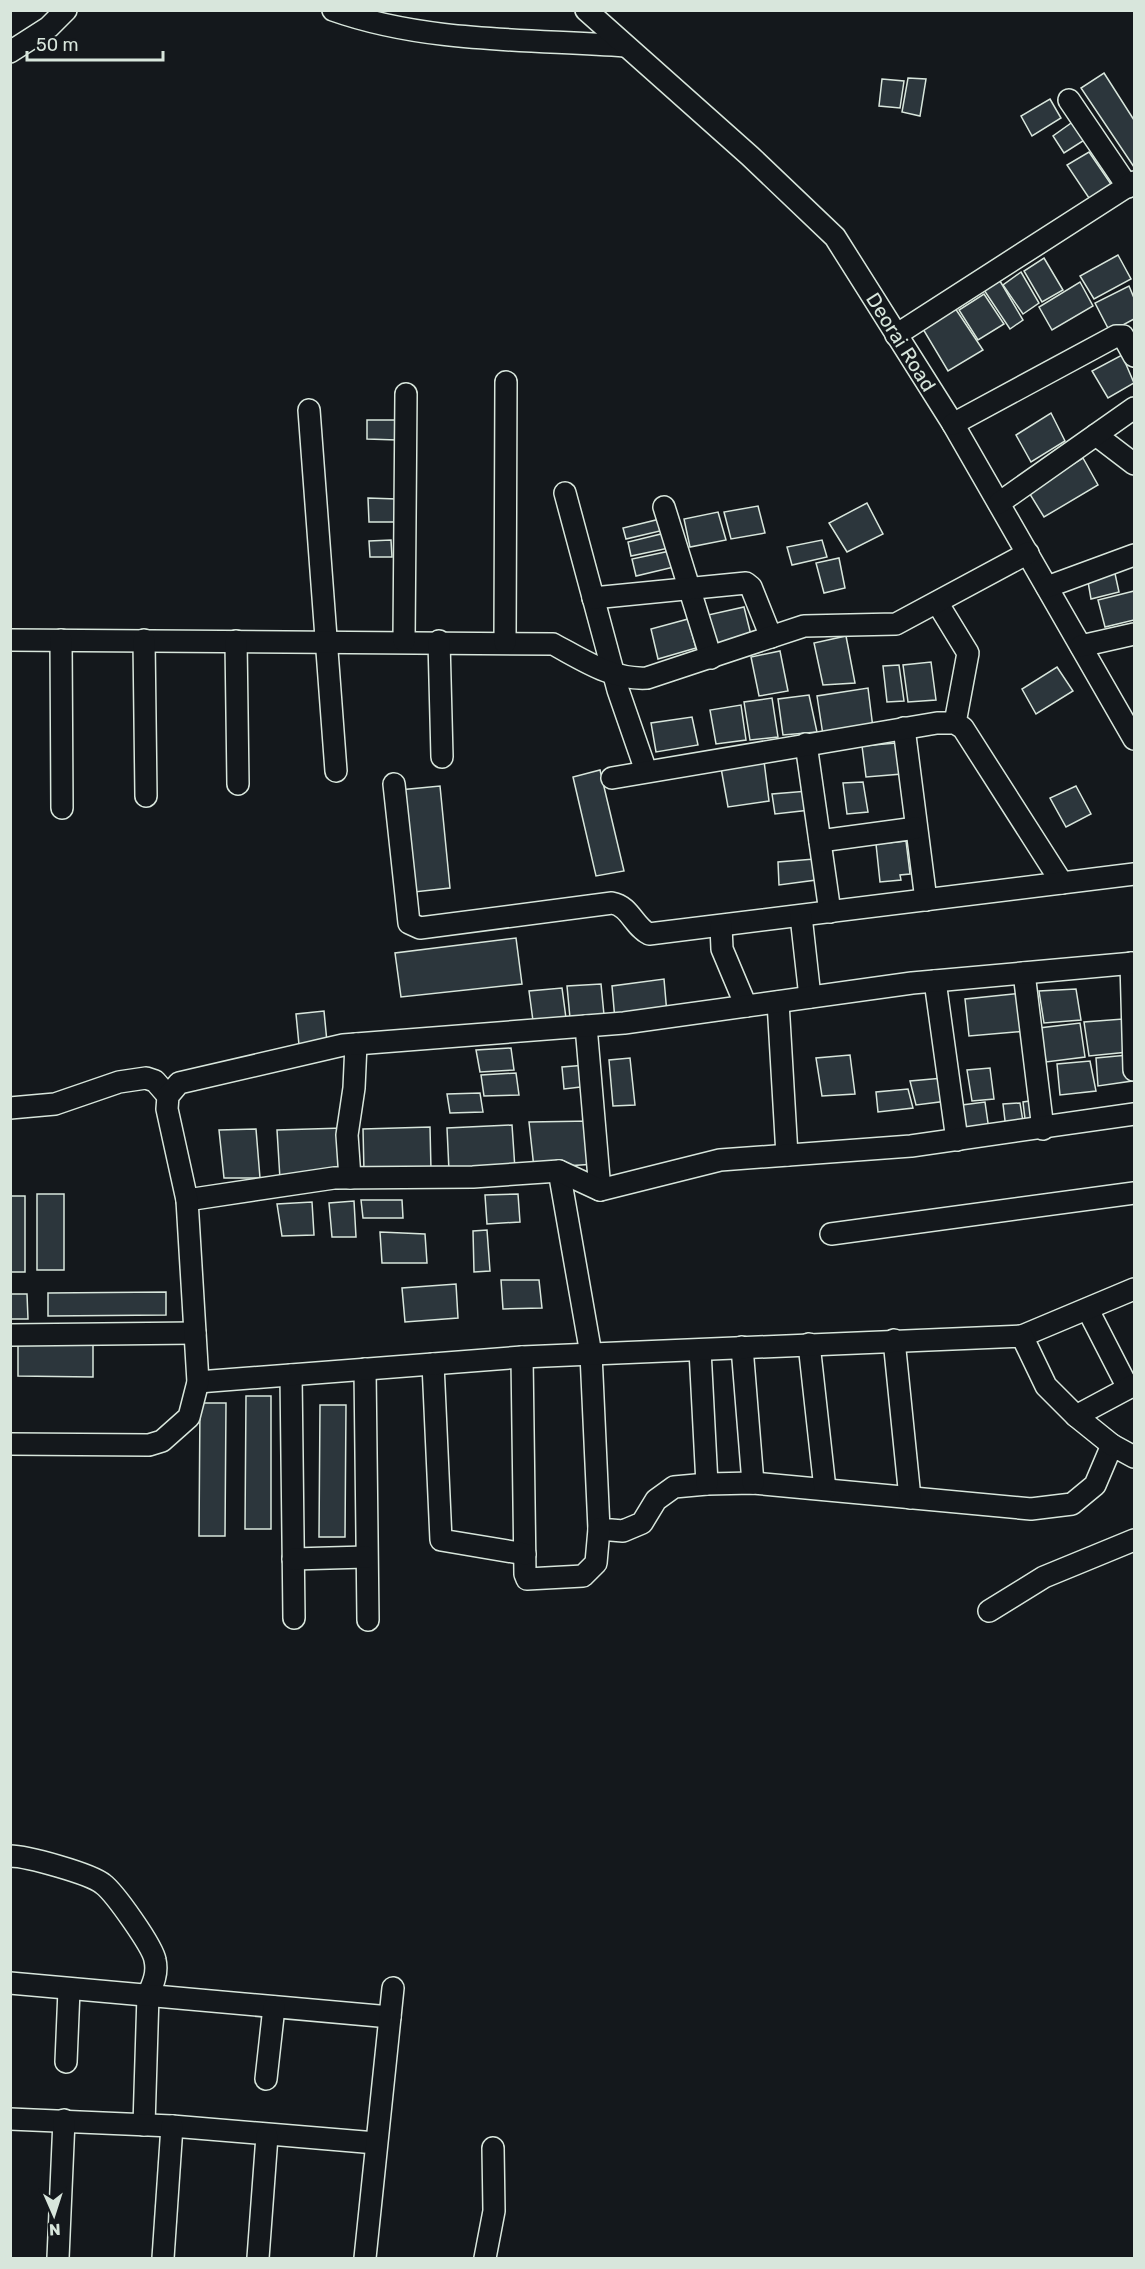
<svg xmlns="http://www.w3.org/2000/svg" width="1145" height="2269" viewBox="0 0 1145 2269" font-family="Rubik,sans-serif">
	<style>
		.building { fill: #2c363c; stroke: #d8e6dc; stroke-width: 1.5 }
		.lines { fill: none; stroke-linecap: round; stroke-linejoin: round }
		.minor-casing { stroke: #d8e6dc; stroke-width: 24 }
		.minor { stroke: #14181c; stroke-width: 21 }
		.labels { text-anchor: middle; stroke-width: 4.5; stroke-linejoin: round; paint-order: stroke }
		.street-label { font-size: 20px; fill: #d8e6dc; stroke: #14181c }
	</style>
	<rect width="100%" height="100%" fill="#14181c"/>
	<!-- building -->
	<g class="building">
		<path d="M1104 73 1134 120V167L1081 88Z"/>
		<path d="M908 78 926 79 920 116 902 112Z"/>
		<path d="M882 79 904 81 900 108 879 106Z"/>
		<path d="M1050 99 1061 118 1032 136 1021 116Z"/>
		<path d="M1074 121 1086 139 1064 153 1053 136Z"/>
		<path d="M1089 152 1113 187 1091 201 1067 165Z"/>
		<path d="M1118 255 1131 279 1094 299 1080 276Z"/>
		<path d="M1044 258 1063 290 1042 302 1024 271Z"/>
		<path d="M1021 272 1039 303 1023 314 1003 285Z"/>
		<path d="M1000 281 1023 320 1010 329 984 290Z"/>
		<path d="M1080 282 1093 306 1052 330 1039 307Z"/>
		<path d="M1129 286 1134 298V319L1110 332 1095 303Z"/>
		<path d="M984 294 1004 324 978 340 959 310Z"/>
		<path d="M955 308 983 350 948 371 923 329Z"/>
		<path d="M1122 355 1134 383 1108 398 1092 371Z"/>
		<path d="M1051 413 1065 441 1031 462 1016 435Z"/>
		<path d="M367 420H396L397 440 367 439Z"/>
		<path d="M1083 458 1098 485 1044 517 1028 491Z"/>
		<path d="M368 498 397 499 398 522H369Z"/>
		<path d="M867 503 883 534 847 552 829 523Z"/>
		<path d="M758 506 765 533 731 539 724 512Z"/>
		<path d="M718 512 726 540 690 547 684 519Z"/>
		<path d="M660 519 664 530 626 539 623 528Z"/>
		<path d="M665 533 669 548 631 556 628 542Z"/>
		<path d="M391 540 392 557H370L369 541Z"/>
		<path d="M822 540 827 557 792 565 787 547Z"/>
		<path d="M670 551 674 567 636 576 632 559Z"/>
		<path d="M839 558 845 588 824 593 816 563Z"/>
		<path d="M1114 569 1119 592 1091 599 1087 576Z"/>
		<path d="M1134 591V620L1105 627 1098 600Z"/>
		<path d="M744 607 751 635 715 644 708 615Z"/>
		<path d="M688 619 696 648 658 659 651 629Z"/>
		<path d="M846 636 855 683 823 685 814 643Z"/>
		<path d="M780 651 788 691 759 696 751 657Z"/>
		<path d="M931 662 936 700 908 702 903 665Z"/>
		<path d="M899 665 904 701 887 702 883 666Z"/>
		<path d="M1057 667 1073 691 1036 714 1022 689Z"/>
		<path d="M868 688 873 728 823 735 817 696Z"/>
		<path d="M809 695 817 732 783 735 778 699Z"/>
		<path d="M772 698 778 737 750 740 744 702Z"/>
		<path d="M741 705 746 740 716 744 710 710Z"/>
		<path d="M692 717 698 745 656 752 651 723Z"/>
		<path d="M896 743 902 774 866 777 862 746Z"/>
		<path d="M764 761 769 801 728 807 721 768Z"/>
		<path d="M600 770 624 871 596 876 573 777Z"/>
		<path d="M863 782 868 812 847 814 843 783Z"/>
		<path d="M440 786 450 888 405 893 399 790Z"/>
		<path d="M1076 786 1091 814 1066 827 1050 798Z"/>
		<path d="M808 791 810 810 775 814 772 794Z"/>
		<path d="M906 841 910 874 900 875 901 880 880 882 876 844Z"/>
		<path d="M814 859 816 880 779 885 778 862Z"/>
		<path d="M516 938 522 984 401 997 395 953Z"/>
		<path d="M664 979 667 1014 615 1020 612 986Z"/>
		<path d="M601 984 604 1015 570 1018 567 986Z"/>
		<path d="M562 988 566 1018 533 1021 529 991Z"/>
		<path d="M1076 989 1081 1020 1044 1023 1039 991Z"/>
		<path d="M1022 993 1027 1031 969 1036 965 999Z"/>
		<path d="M324 1011 327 1042 299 1045 296 1014Z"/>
		<path d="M1123 1019 1128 1052 1089 1056 1084 1022Z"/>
		<path d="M1080 1023 1085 1057 1046 1062 1039 1028Z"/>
		<path d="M511 1048 514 1070 480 1072 476 1050Z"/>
		<path d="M850 1055 855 1094 822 1096 816 1058Z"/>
		<path d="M1128 1055 1132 1081 1098 1086 1096 1058Z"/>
		<path d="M630 1058 635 1105 613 1106 609 1060Z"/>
		<path d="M1090 1061 1096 1091 1060 1095 1057 1064Z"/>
		<path d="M586 1065 589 1086 564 1089 562 1067Z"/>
		<path d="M990 1068 994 1099 972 1101 967 1070Z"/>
		<path d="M516 1073 519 1095 484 1096 481 1075Z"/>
		<path d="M943 1078 947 1101 916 1105 910 1081Z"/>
		<path d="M908 1089 913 1108 878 1112 876 1092Z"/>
		<path d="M480 1093 483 1112 450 1113 447 1094Z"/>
		<path d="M1036 1100 1039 1124 1026 1127 1023 1102Z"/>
		<path d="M985 1102 989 1130 966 1133 962 1105Z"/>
		<path d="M1020 1103 1024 1128 1006 1129 1003 1104Z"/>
		<path d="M591 1121 596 1164 534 1168 529 1122Z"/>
		<path d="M512 1125 515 1169 449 1171 447 1128Z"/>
		<path d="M430 1127 431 1170 364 1172 363 1129Z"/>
		<path d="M343 1128 345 1174 280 1179 277 1130Z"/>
		<path d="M256 1129 260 1178H224L219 1130Z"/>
		<rect x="37" y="1194" width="27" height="76"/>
		<path d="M518 1194 520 1222 487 1224 485 1195Z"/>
		<rect x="10" y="1196" width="15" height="76"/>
		<path d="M361 1200H402L403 1218H363Z"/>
		<path d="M354 1201 356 1237H332L329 1203Z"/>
		<path d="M312 1202 314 1235 282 1236 277 1204Z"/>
		<path d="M487 1230 490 1271 474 1272 473 1231Z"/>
		<path d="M380 1232 425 1234 427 1263H382Z"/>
		<path d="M501 1280H539L542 1308 503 1309Z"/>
		<path d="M456 1284 458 1318 405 1322 402 1288Z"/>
		<path d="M166 1292V1315L48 1316V1293Z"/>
		<path d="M10 1294H27L28 1319H10Z"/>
		<path d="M18 1343 93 1344V1377L18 1376Z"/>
		<path d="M246 1396H271V1529H245Z"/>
		<path d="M200 1403H226L225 1536H199Z"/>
		<path d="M320 1405H346L345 1537H319Z"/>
	</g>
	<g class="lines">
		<defs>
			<g id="minor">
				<path d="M333 10C426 43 528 39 625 46"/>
				<path d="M586 10 750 156 835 237 953 424 1134 739"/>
				<path d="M10 52 49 27 66 10"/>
				<path d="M1069 100 1128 187"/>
				<path d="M896 335 1134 182"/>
				<path d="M309 410 336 771"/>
				<path d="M953 424 1116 336H1123L1134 356"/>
				<path d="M1096 435 1134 464"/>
				<path d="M565 493 618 690 646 771"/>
				<path d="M999 503 1134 408"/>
				<path d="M664 507 711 658"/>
				<path d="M1047 587 1134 555"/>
				<path d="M593 598 746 583 751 587 771 637"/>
				<path d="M938 604 968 653 955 723"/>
				<path d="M10 640 553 644C583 660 612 680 647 678L804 626 896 624 1028 553"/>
				<path d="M61 640 62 808"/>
				<path d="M144 640 146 796"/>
				<path d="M236 641 238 784"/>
				<path d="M404 641 406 394"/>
				<path d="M439 641 442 757"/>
				<path d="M505 643 506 382"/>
				<path d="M1081 646 1134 634"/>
				<path d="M904 728 926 900"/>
				<path d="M806 744 830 912"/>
				<path d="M612 778 937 723H955L963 728 1062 883"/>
				<path d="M394 784 409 923 420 928 612 903C630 906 634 927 649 934L1134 874"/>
				<path d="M820 841 916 828"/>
				<path d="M801 916 810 997"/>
				<path d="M721 926 722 949 746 1006"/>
				<path d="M1131 963 1134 1070"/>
				<path d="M1024 973 1043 1129"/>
				<path d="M935 981 957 1140"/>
				<path d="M778 1002 787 1155"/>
				<path d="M586 1026 600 1190"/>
				<path d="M10 1108 55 1104 119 1082 146 1078 155 1081 168 1096"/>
				<path d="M559 1171 591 1354 599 1529 623 1531 642 1523 656 1500 674 1487 707 1484 753 1483 1031 1509 1072 1504 1095 1485 1112 1445 1134 1457"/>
				<path d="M350 1178 347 1135 354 1088 356 1044"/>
				<path d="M187 1200 334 1178 473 1177 559 1171 600 1190 720 1160 911 1146 1134 1114"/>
				<path d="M831 1234 1134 1193"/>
				<path d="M1088 1310 1128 1388"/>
				<path d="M10 1335 195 1333"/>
				<path d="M1022 1336 1134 1289"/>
				<path d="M894 1340 910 1498"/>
				<path d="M809 1344 825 1489"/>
				<path d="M742 1347 753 1483"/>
				<path d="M700 1350 707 1484"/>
				<path d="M522 1357 525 1574 527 1579 583 1576 596 1563 599 1529"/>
				<path d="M433 1364 441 1540 525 1554"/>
				<path d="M365 1369 368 1620"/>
				<path d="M291 1375 294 1618"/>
				<path d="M198 1382 522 1357 1022 1336 1046 1386 1076 1416 1134 1385"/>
				<path d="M1076 1416 1112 1445"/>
				<path d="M10 1444 149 1445 162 1441 189 1417 198 1382 187 1200 167 1109 168 1096 179 1083 343 1045 624 1023 912 983 1134 963"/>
				<path d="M293 1559 366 1557"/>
				<path d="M989 1611 1044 1577 1134 1540"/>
				<path d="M10 1856C27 1856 91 1874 103 1884 115 1893 153 1947 155 1960 158 1973 153 1984 148 1995L144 2125"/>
				<path d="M10 1983 390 2017"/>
				<path d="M66 2062 69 1990"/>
				<path d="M266 2079 274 2007"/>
				<path d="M10 2119 172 2126 376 2143"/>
				<path d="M58 2258 64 2120"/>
				<path d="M163 2258 172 2126"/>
				<path d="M258 2258 267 2136"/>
				<path d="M365 2258 393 1988"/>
				<path d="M485 2258 494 2211 493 2148"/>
			</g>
		</defs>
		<!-- minor casing -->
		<use href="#minor" class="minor-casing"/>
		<!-- minor -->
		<use href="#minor" class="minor"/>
	</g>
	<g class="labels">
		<!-- street labels -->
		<g class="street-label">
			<text transform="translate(901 342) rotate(58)" y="7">Deorai Road</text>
		</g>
	</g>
	<!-- border -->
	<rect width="1145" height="2269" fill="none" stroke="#d8e6dc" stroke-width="24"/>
	<!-- north arrow -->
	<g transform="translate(54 2215) rotate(177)" stroke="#14181c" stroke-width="4.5" paint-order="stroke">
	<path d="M0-4.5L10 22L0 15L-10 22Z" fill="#d8e6dc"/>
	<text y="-9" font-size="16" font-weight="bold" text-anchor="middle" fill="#d8e6dc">N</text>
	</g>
	<!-- scale -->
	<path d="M27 51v9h136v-9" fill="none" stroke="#d8e6dc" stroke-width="3"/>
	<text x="36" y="51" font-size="18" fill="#d8e6dc" stroke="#14181c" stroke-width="4.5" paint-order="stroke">50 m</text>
</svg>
